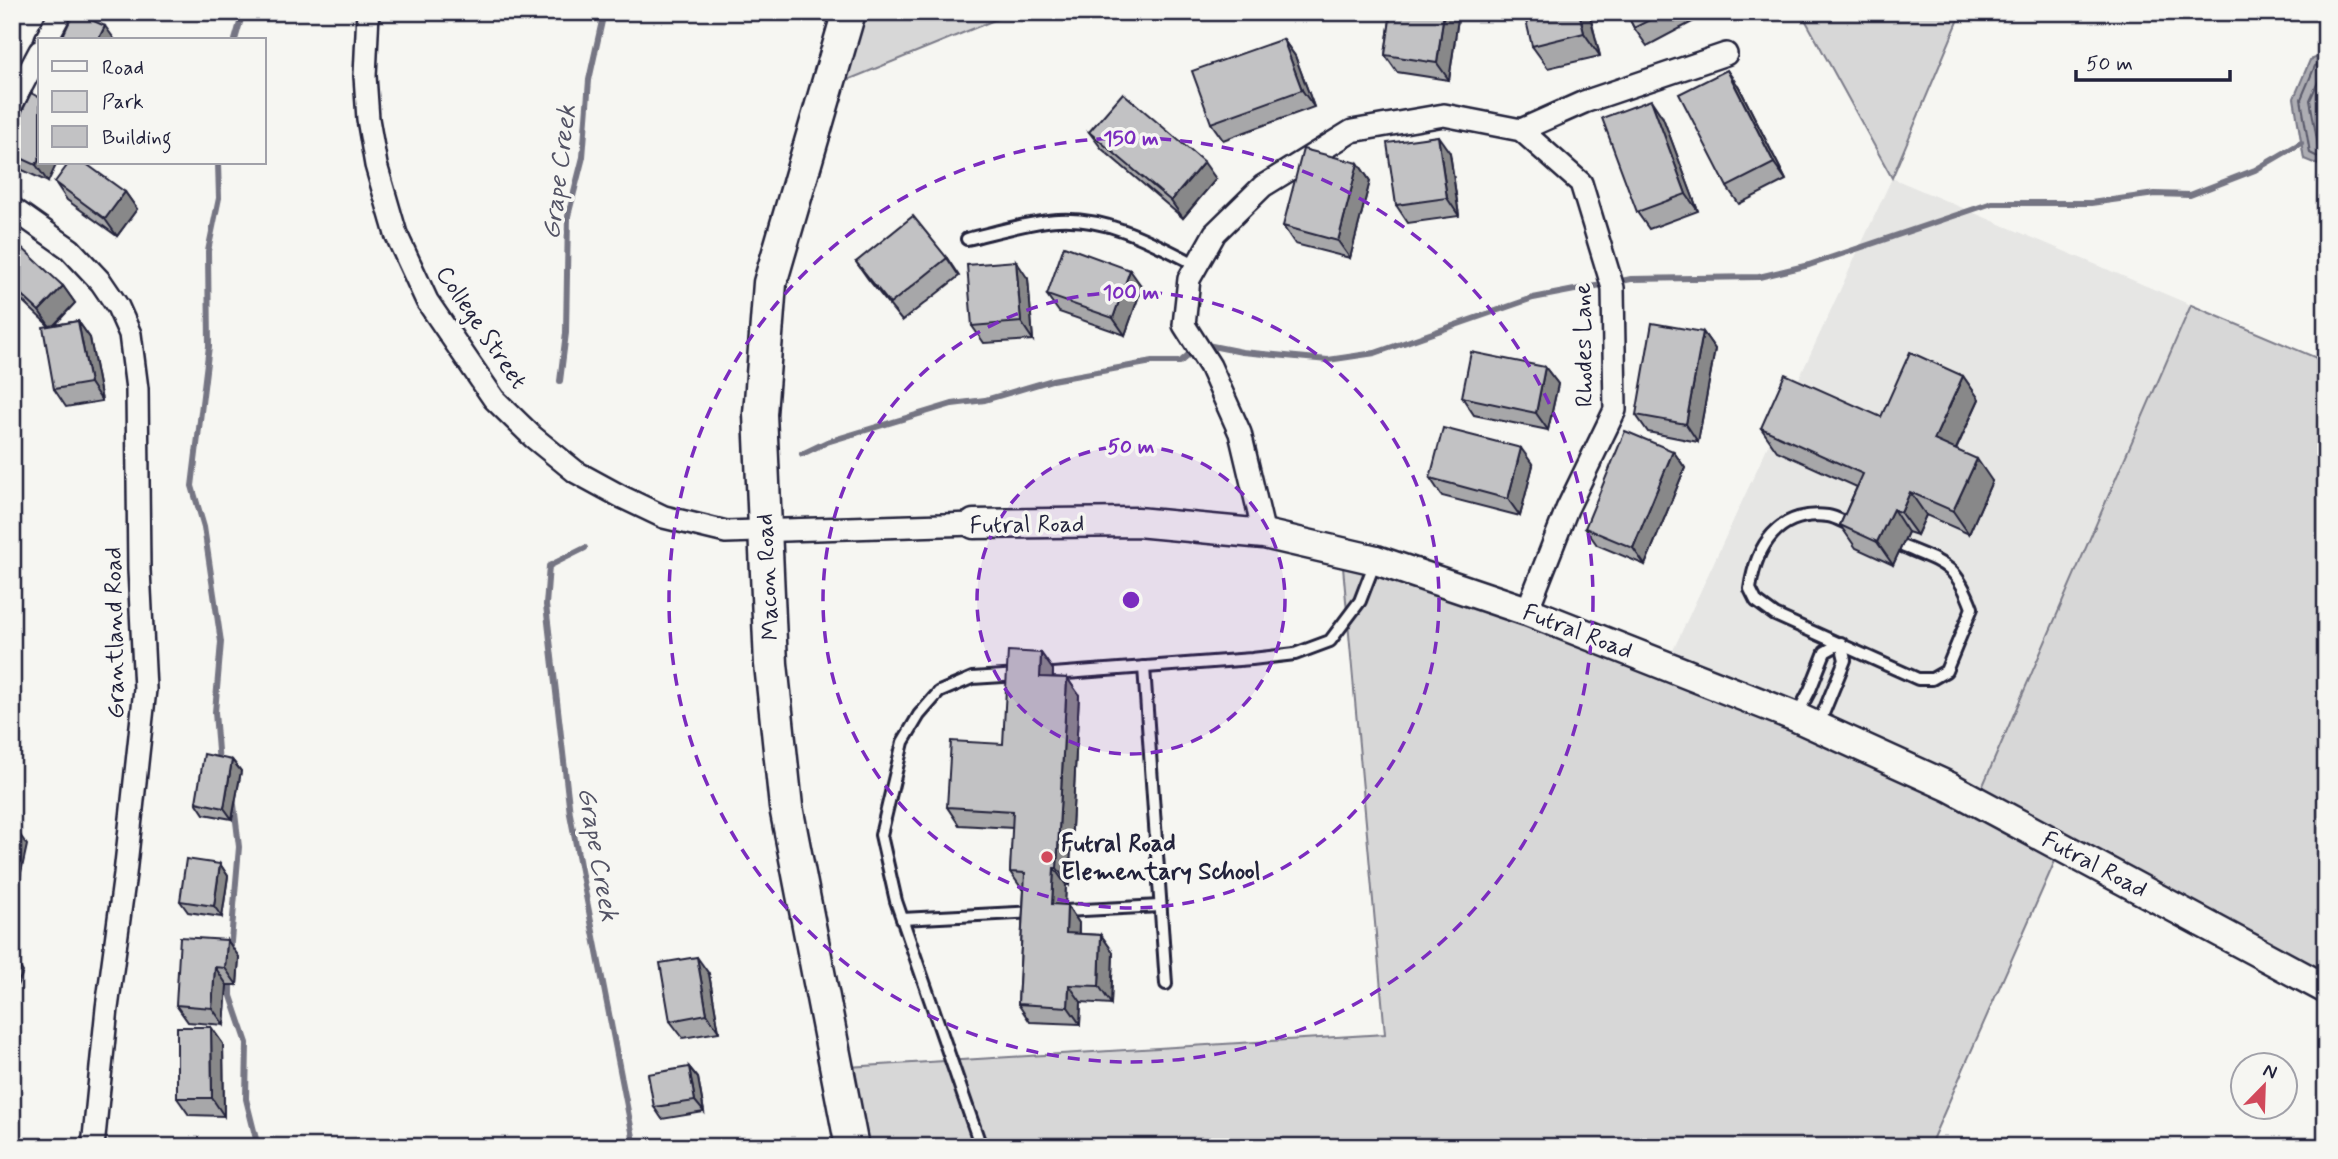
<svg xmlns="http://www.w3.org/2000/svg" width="2338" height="1159" viewBox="0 0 2338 1159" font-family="Mynerve,sans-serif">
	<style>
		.built { fill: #e6e6e4 }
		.green { fill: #d7d7d7; stroke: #7c7c89; stroke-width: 2 }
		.water { fill: #adadb3; stroke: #757583; stroke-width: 2 }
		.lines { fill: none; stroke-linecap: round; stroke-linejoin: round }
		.shore { stroke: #5a5a6b; stroke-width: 2 }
		.stream { stroke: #757583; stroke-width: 6 }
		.service-casing { stroke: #22223b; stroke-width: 16 }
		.minor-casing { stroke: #22223b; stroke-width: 26 }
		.tertiary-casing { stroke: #22223b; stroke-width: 33 }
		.secondary-casing { stroke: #22223b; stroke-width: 37 }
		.service { stroke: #f6f6f2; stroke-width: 10 }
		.minor { stroke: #f6f6f2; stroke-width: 21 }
		.tertiary { stroke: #f6f6f2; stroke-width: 28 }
		.secondary { stroke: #f6f6f2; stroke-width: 32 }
		.wall { fill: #a7a7a9; stroke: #22223b; stroke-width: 2 }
		.shaded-wall { fill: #888889; stroke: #22223b; stroke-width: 2 }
		.building { fill: #c2c2c4; stroke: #22223b; stroke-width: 2 }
		.ring { fill: none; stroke: #7b2cbf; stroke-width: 3.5; stroke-dasharray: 12 9 }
		.poi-dot { fill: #d1495b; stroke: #f6f6f2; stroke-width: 2.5 }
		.labels { text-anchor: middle; stroke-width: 7; stroke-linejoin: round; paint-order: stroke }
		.street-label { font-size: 24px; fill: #22223b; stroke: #f6f6f2 }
		.poi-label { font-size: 24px; font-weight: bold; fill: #22223b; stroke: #f6f6f2; text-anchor: start }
		.water-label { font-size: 26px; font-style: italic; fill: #535365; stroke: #f6f6f2 }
		.centre { fill: #7b2cbf; stroke: #f6f6f2; stroke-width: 3.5 }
		.ring-label { font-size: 21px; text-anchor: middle; font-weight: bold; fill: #7b2cbf; stroke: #f6f6f2; stroke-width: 7; stroke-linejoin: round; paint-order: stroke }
	</style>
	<rect width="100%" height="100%" fill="#f6f6f2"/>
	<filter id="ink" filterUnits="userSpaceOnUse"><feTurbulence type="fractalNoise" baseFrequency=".0143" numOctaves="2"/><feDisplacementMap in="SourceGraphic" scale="14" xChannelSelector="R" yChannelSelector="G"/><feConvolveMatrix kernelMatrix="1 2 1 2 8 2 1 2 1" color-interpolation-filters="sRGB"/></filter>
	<g filter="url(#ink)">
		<!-- built -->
		<path class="built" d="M1892 178 2191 305 1975 804 1663 672Z"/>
		<!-- green -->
		<g class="green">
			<path d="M836 12H1014L811 95Z"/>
			<path d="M1801 12H1962L1892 178Z"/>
			<path d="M2191 305 2326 362V989L2066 836 1929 1147H850L832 1068 1385 1034 1342 556 1382 560 1975 804Z"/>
		</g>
		<!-- water -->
		<path class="water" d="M2326 54V168L2304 159 2294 98 2310 60Z"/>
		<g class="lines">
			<!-- shore -->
			<g class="shore">
				<path d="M2326 61 2315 66 2301 99 2310 153 2326 161"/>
				<path d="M2326 71 2322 73 2310 100 2318 146 2326 151"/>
			</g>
			<!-- stream -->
			<g class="stream">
				<path d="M235 40 243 12"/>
				<path d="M218 163 219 198 208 251 209 346 192 486 204 527 221 642 215 712 219 764"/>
				<path d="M1617 282 1631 279 1759 277 1809 265 1992 203H2091L2155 194 2190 195 2255 170 2301 143"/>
				<path d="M1202 344 1242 352 1328 360 1375 353 1533 298 1606 284"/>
				<path d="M560 381 566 333 568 216 583 157 589 80 604 12"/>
				<path d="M802 454 827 442 952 404 985 400 1052 380 1152 362H1180L1194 350"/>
				<path d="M585 548 549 566 546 605 570 814 635 1147"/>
				<path d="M230 953 239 847 233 796"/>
				<path d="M231 977V996L247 1043 246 1099 258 1147"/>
			</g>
			<defs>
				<g id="service">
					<path d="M967 239C993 233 1032 221 1058 220 1109 217 1154 243 1197 265"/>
					<path d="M1853 526C1845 523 1836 517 1828 516 1778 510 1756 546 1750 589L1756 601 1775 615 1918 679H1932L1946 671 1972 608C1956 563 1942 563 1902 546"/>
					<path d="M1144 667 1166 984"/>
					<path d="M1053 674 1252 659 1295 654 1330 641 1360 601 1375 562"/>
					<path d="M1797 715 1810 690 1825 652 1841 643 1845 660 1818 726"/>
					<path d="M1065 911 1160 906"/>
					<path d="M902 919 1035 912"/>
					<path d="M981 1147 896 901 881 835 903 742 919 715 939 692 972 678 1019 675"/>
				</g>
				<g id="minor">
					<path d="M368 12 365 76 368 119 376 165 396 234 427 301 494 399 533 437 576 472 622 497 664 517 726 532 974 524"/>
					<path d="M46 40 61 12"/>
					<path d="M12 104 40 51"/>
					<path d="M1521 130 1584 102 1726 54"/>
					<path d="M12 208 70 249 101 282 118 307 130 334 137 389 139 570 145 689 125 874 107 1008 93 1147"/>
					<path d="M1264 534 1240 433 1210 366 1184 325 1189 279 1215 233 1263 186 1352 131 1444 115 1521 130 1581 183 1613 288 1615 410 1567 509 1527 611"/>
				</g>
				<path id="tertiary" d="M974 524 1137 522 1264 534 1376 560 1527 611 1796 717 1950 787 2326 989"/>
				<path id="secondary" d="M849 12 770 283 760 414 771 664 786 807 852 1147"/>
			</defs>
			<!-- service casing -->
			<use href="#service" class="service-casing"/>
			<!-- minor casing -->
			<use href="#minor" class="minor-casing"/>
			<!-- tertiary casing -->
			<use href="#tertiary" class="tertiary-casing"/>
			<!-- secondary casing -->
			<use href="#secondary" class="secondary-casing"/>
			<!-- service -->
			<use href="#service" class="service"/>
			<!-- minor -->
			<use href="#minor" class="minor"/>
			<!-- tertiary -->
			<use href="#tertiary" class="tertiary"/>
			<!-- secondary -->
			<use href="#secondary" class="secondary"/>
		</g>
		<!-- wall -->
		<g class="wall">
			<path d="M1391 12H1459L1449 80 1397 72 1385 55Z"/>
			<path d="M1589 12 1600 56 1548 68 1532 46Z"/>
			<path d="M1626 12H1689L1694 21 1647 46 1634 28Z"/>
			<path d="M1283 39 1295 56 1314 107 1223 140 1211 123Z"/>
			<path d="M1739 87 1786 180 1739 204 1727 187Z"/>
			<path d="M31 93 48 182 16 167 12 162V132Z"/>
			<path d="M1663 118 1698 211 1649 229 1637 212Z"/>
			<path d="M1089 132 1216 179 1183 218 1102 149Z"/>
			<path d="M1450 153 1459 216 1408 223 1396 205Z"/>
			<path d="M1358 163 1370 181 1350 258 1295 244 1283 226Z"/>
			<path d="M55 182 125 192 137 209 117 236 67 200Z"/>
			<path d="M12 250 63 286 75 303 55 325 78 321 90 338 102 401 66 407 54 389 49 326 12 291Z"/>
			<path d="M947 258 959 276 902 321 868 279 856 262Z"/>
			<path d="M1028 279 1033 340 984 343 972 326Z"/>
			<path d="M1142 287 1125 335 1059 312 1047 295Z"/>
			<path d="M1703 332 1715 349 1698 442 1648 432 1636 415Z"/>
			<path d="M1545 367 1558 384 1548 430 1474 415 1462 397Z"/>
			<path d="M1963 376 1979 399 1956 450 1992 481 1969 534 1926 515 1917 535 1908 532 1893 565 1856 548 1840 525 1857 487 1777 451 1761 428 1881 417Z"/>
			<path d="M1673 451 1685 468 1645 565 1597 545 1585 528Z"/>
			<path d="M1533 465 1520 516 1442 496 1430 478Z"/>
			<path d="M1041 653 1053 670V677L1067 678 1079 695 1069 885H1066L1065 905H1067L1079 923V934L1101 935 1113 952 1111 1004 1081 1002 1080 1024 1030 1022 1018 1004 1024 889H1022L1010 872 1013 828 959 825 947 807 1003 744Z"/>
			<path d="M232 760 241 771 232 819 204 814 196 802Z"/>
			<path d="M220 864 228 876 222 917 188 912 180 901Z"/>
			<path d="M227 940 239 957 237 985H227L224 1025 188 1022 176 1005Z"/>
			<path d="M709 974 719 1032 683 1038 670 1021Z"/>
			<path d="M211 1027 223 1044 224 1116 189 1115 177 1098Z"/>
			<path d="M689 1067 698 1078 704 1112 662 1119 654 1107Z"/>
		</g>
		<!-- shaded-wall -->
		<g class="shaded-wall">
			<path d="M1444 12H1459L1449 80 1437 63Z"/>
			<path d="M1579 12H1589L1600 56 1584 33Z"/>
			<path d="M105 26 115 40H98Z"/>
			<path d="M1283 39 1295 56 1314 107 1302 90Z"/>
			<path d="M1727 70 1739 87 1786 180 1774 163Z"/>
			<path d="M1651 100 1663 118 1698 211 1686 194Z"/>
			<path d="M1438 136 1450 153 1459 216 1447 198Z"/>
			<path d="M40 156V163H57L48 182 36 165Z"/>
			<path d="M1204 162 1216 179 1183 218 1171 201Z"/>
			<path d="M1358 163 1370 181 1350 258 1338 241Z"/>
			<path d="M125 192 137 209 117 236 105 219Z"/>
			<path d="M1016 261 1028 279 1033 340 1021 322Z"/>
			<path d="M1130 270 1142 287 1125 335 1113 318Z"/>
			<path d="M63 286 75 303 51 328 39 311Z"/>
			<path d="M78 321 90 338 102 401 90 383Z"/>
			<path d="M1703 332 1715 349 1698 442 1686 424Z"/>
			<path d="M1545 367 1558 384 1548 430 1536 413Z"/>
			<path d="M1963 376 1979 399 1950 462 1934 440Z"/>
			<path d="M1521 448 1533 465 1520 516 1508 499Z"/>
			<path d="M1673 451 1685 468 1645 565 1633 548Z"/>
			<path d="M1977 459 1992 481 1969 534 1953 511Z"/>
			<path d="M1910 492 1926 515 1917 535 1901 513Z"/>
			<path d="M1893 509 1908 532 1893 565 1877 542Z"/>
			<path d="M1041 653 1053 670 1052 694 1040 677Z"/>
			<path d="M1067 678 1079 695 1069 885 1057 868Z"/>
			<path d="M232 760 241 771 232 819 224 808Z"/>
			<path d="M15 828 27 845 12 914V840Z"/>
			<path d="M220 864 228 876 222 917 214 906Z"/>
			<path d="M1054 868 1066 885 1064 922 1052 904Z"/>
			<path d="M1067 905 1079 923 1078 950 1066 933Z"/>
			<path d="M1101 935 1113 952 1111 1004 1099 986Z"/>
			<path d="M227 940 239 957 237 985 225 968Z"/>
			<path d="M697 957 709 974 719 1032 707 1014Z"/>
			<path d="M15 960 23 972 12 997V966Z"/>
			<path d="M215 967 227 985 224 1025 212 1008Z"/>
			<path d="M1069 985 1081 1002 1080 1024 1068 1007Z"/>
			<path d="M211 1027 223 1044 224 1116 212 1098Z"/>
			<path d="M689 1067 698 1078 704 1112 695 1101Z"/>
		</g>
		<!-- building -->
		<g class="building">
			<path d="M74 12 105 26 98 40H61Z"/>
			<path d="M1391 12H1444L1437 63 1385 55Z"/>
			<path d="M1524 12H1579L1584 33 1532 46Z"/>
			<path d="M1626 12H1665L1634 28Z"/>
			<path d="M1283 39 1302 90 1211 123 1192 71Z"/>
			<path d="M1727 70 1774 163 1727 187 1679 94Z"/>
			<path d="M31 93 40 98V156L36 165 12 154V132Z"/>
			<path d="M1123 93 1204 162 1171 201 1089 132Z"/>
			<path d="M1651 100 1686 194 1637 212 1602 118Z"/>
			<path d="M1438 136 1447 198 1396 205 1387 143Z"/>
			<path d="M1303 149 1358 163 1338 241 1283 226Z"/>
			<path d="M69 163H85L125 192 105 219 55 182Z"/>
			<path d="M913 216 947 258 890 304 856 262Z"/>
			<path d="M18 244 63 286 39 311 12 286V250Z"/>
			<path d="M1064 246 1130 270 1113 318 1047 295Z"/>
			<path d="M1016 261 1021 322 972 326 967 265Z"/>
			<path d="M78 321 90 383 54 389 43 327Z"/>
			<path d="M1652 323 1703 332 1686 424 1636 415Z"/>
			<path d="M1471 352 1545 367 1536 413 1462 397Z"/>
			<path d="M1910 352 1963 376 1934 440 1977 459 1953 511 1910 492 1901 513 1893 509 1877 542 1840 525 1863 474 1761 428 1785 374 1881 417Z"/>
			<path d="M1443 428 1521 448 1508 499 1430 478Z"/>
			<path d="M1625 431 1673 451 1633 548 1585 528Z"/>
			<path d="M1008 651 1041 653 1040 677 1067 678 1057 868H1054L1052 904 1067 905 1066 933 1101 935 1099 986 1069 985 1068 1007 1018 1004 1025 873 1010 872 1013 811 947 807 951 741 1003 744Z"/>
			<path d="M204 754 232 760 224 808 196 802Z"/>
			<path d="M12 827 15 828 12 840Z"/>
			<path d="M186 859 220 864 214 906 180 901Z"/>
			<path d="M180 937 227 940 225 968 215 967 212 1008 176 1005Z"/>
			<path d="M697 957 707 1014 670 1021 660 963Z"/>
			<path d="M177 1027H211L212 1098H177Z"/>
			<path d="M689 1067 695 1101 654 1107 648 1074Z"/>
		</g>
	</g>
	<!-- distance rings -->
	<circle cx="1131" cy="600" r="154" fill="#7b2cbf" fill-opacity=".12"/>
	<g class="ring">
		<circle cx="1131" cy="600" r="154"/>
		<circle cx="1131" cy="600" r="308"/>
		<circle cx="1131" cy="600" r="462"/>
	</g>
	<!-- markers -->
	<circle class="poi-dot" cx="1047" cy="857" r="7"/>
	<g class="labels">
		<!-- street labels -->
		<g class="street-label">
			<text transform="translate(482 327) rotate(56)" y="8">College Street</text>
			<text transform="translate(1583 345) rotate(-91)" y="8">Rhodes Lane</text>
			<text transform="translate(1027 524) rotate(-1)" y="8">Futral Road</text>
			<text transform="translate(767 577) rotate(-93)" y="8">Macon Road</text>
			<text transform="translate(1578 631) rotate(21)" y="8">Futral Road</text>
			<text transform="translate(114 633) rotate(-91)" y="8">Grantland Road</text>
			<text transform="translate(2095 864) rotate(28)" y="8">Futral Road</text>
		</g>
		<!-- poi labels -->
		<g class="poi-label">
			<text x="1061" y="851">Futral Road<tspan x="1061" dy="28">Elementary School</tspan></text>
		</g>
		<!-- water labels -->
		<g class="water-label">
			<text transform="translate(558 172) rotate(-83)" y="9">Grape Creek</text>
			<text transform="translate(599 854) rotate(80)" y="9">Grape Creek</text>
		</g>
	</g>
	<circle cx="1131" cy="600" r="10" class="centre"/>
	<g class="ring-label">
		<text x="1131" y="145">150 m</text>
		<text x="1131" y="299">100 m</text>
		<text x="1131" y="453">50 m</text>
	</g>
	<!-- margin -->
	<rect width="2338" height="1159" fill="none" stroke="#f6f6f2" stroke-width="42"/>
	<rect x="21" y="21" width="2296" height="1117" fill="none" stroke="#22223b" stroke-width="2.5" filter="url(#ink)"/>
	<!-- legend -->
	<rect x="38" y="38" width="228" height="126" fill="#f6f6f2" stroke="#a1a1a9" stroke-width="2"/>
	<rect x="52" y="61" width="35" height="10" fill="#f6f6f2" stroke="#a1a1a9" stroke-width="2"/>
	<text x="102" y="74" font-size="21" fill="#22223b">Road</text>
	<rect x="52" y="91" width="35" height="21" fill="#d7d7d7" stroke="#a1a1a9" stroke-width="2"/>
	<text x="102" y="108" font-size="21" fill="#22223b">Park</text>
	<rect x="52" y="126" width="35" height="21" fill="#c2c2c4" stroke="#a1a1a9" stroke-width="2"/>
	<text x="102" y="144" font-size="21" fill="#22223b">Building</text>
	<!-- north arrow -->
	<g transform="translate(2264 1086) rotate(23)"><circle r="33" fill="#f6f6f2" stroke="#a1a1a9" stroke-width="2"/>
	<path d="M0-5L12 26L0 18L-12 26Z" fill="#d1495b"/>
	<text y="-10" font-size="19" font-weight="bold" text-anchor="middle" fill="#22223b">N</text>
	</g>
	<!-- scale -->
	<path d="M2076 70v10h154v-10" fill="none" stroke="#22223b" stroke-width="3.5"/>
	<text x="2086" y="70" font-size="21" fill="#22223b" stroke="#f6f6f2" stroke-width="5" paint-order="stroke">50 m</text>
</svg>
